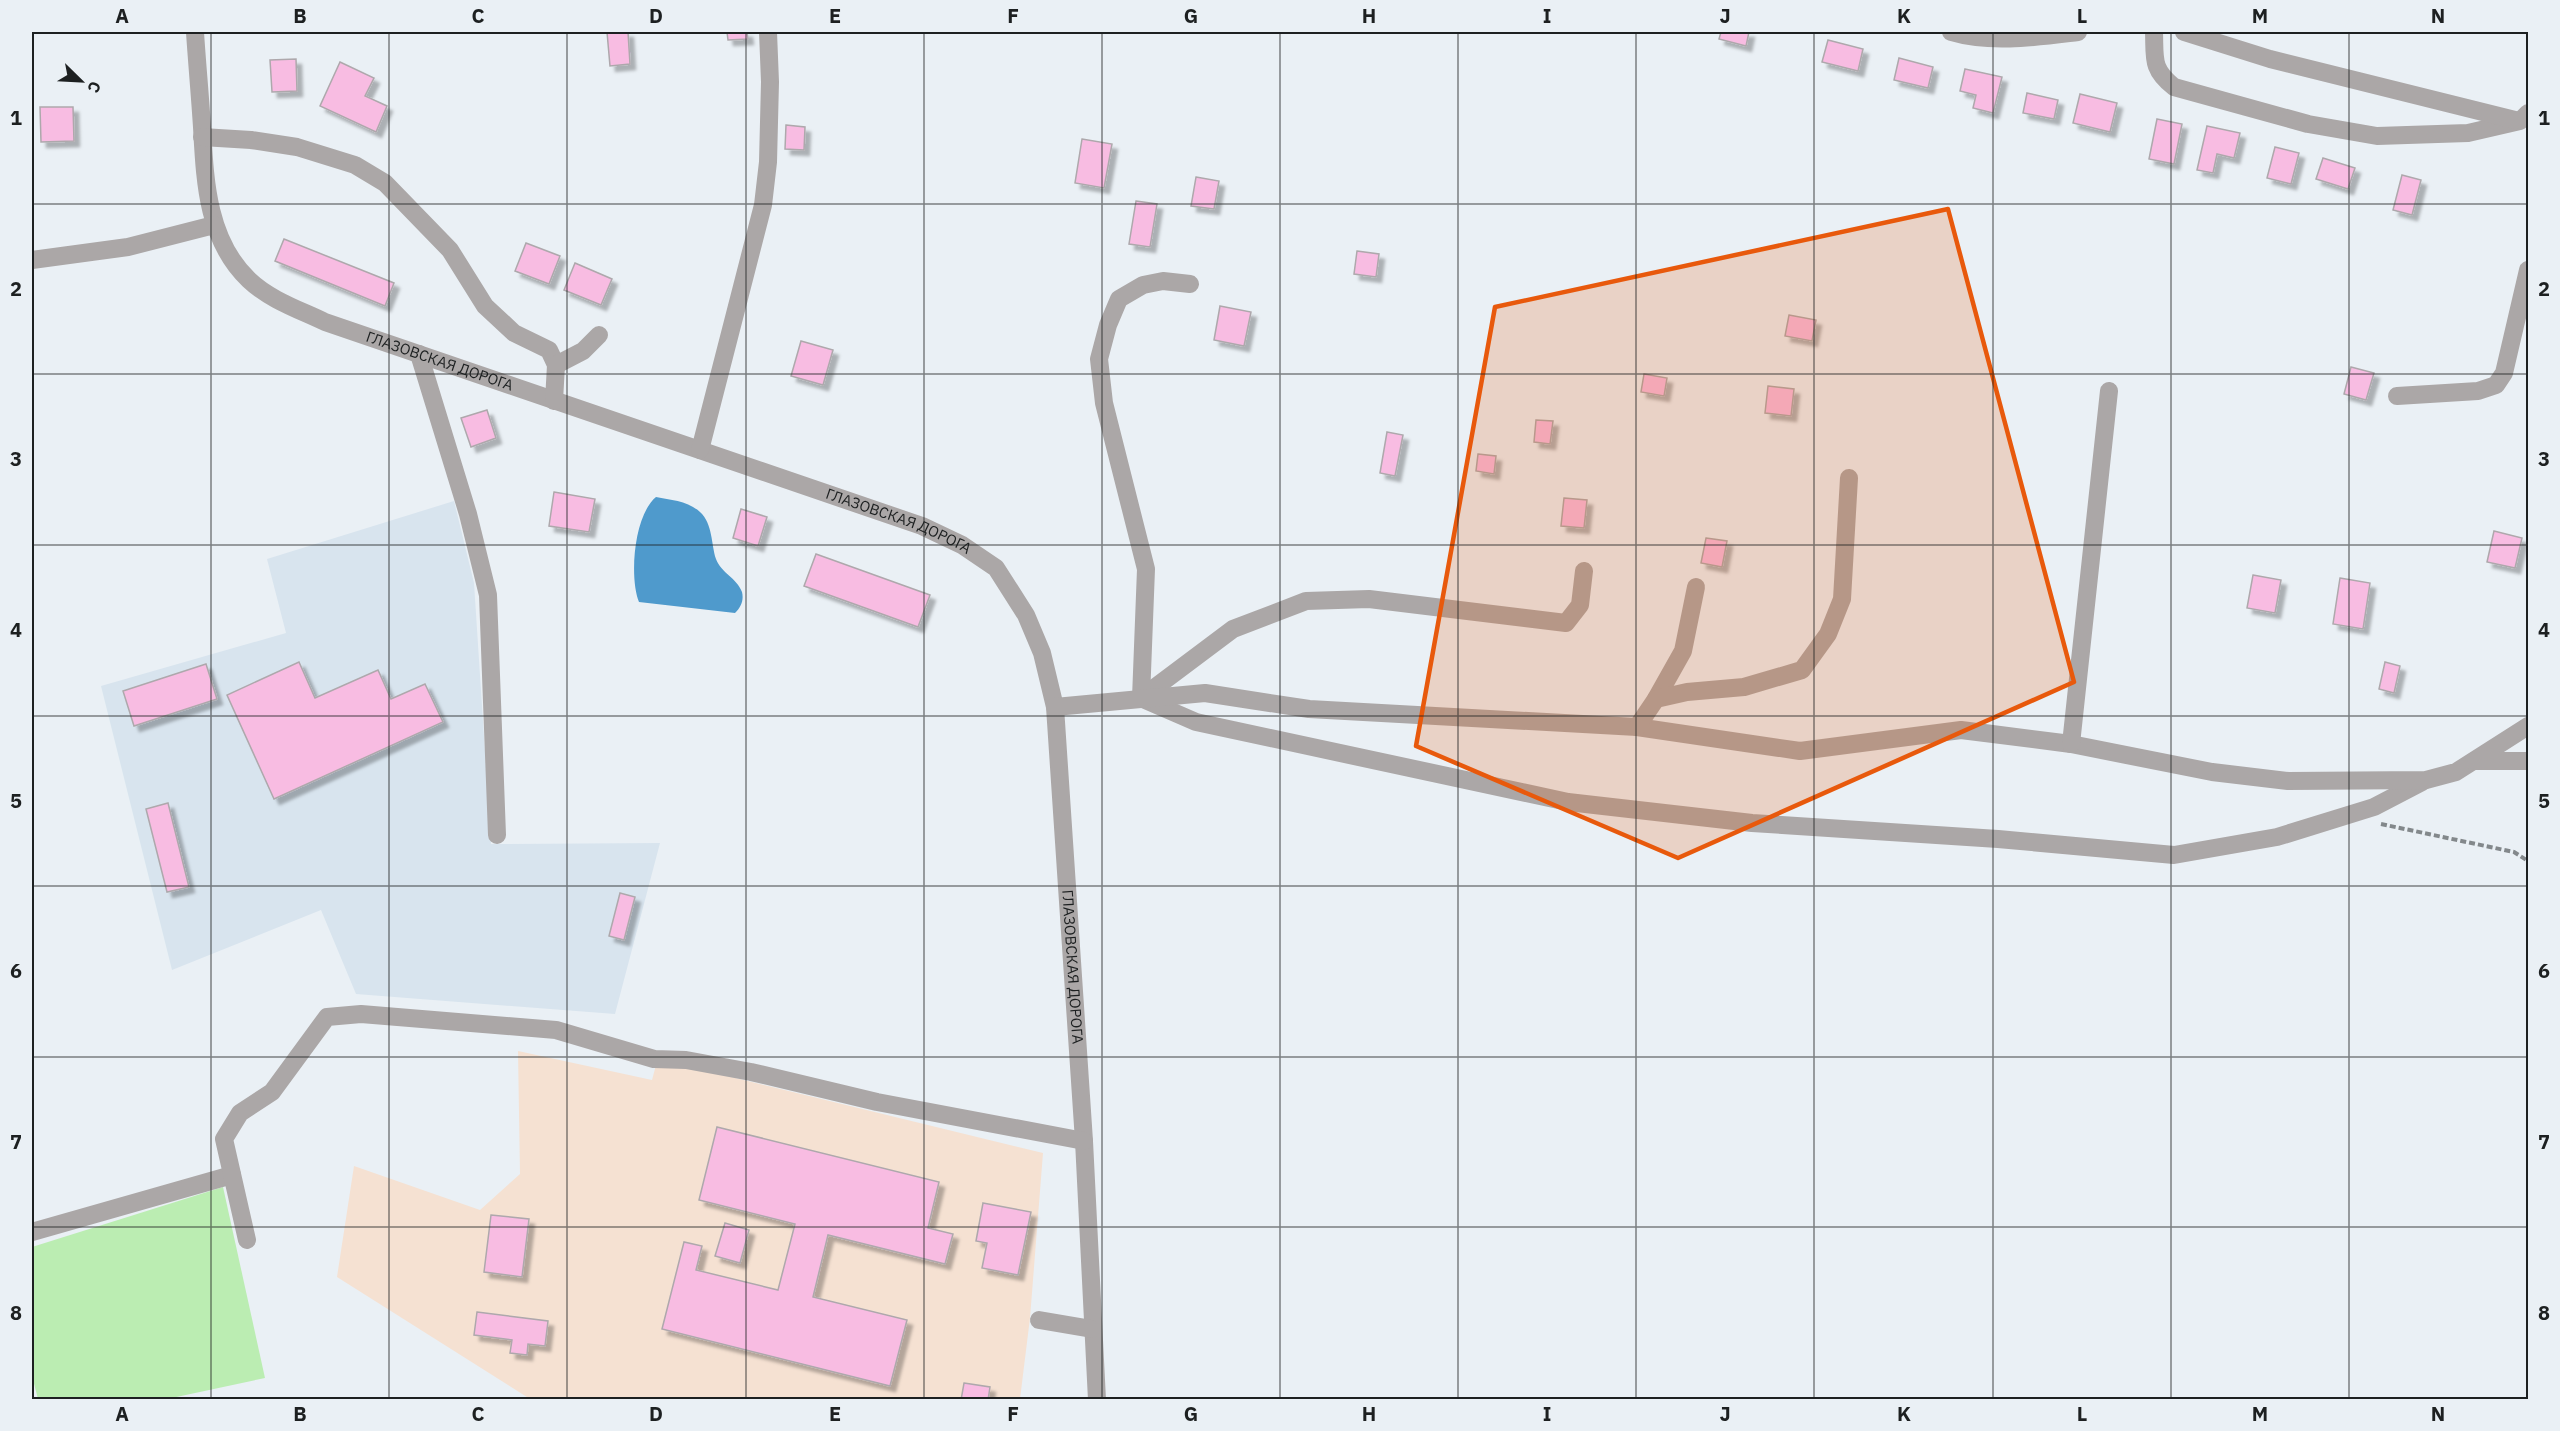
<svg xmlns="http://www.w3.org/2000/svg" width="2560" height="1431" viewBox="0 0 2560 1431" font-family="'IBM Plex Sans',sans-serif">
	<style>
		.commercial { fill: #f5e1d2 }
		.built { fill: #d8e4ee }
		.green { fill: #bbedb2 }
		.water { fill: #4f9acc }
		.building { fill: #f8bce2; stroke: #aea8ac; stroke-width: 1.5; filter: url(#shadow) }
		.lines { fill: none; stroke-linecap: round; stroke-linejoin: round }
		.path { stroke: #83888b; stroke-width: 4; stroke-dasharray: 6 3; stroke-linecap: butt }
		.minor { stroke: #aba7a7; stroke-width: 18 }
		.marked { fill: #e8590c; fill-opacity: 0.2; stroke: #e8590c; stroke-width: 4.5; stroke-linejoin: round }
		.grid { fill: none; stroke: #1d2021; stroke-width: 1.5; stroke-opacity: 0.55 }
		.labels { text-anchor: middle; stroke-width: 5; stroke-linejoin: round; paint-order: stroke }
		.street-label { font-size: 15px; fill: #1d2021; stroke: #eaf0f5 }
		.neatline { fill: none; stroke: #1d2021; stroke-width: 2 }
		.grid-label { font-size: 20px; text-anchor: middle; font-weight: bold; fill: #1d2021 }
	</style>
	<defs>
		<filter id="shadow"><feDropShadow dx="5.5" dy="5.5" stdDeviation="1.5" flood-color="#0004"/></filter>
	</defs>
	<rect width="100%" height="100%" fill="#eaf0f5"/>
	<!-- commercial -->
	<path class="commercial" d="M518 1051 652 1080 656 1065 703 1070 1043 1153 1030 1318 1020 1399H530L337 1277 354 1166 480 1210 520 1174Z"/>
	<!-- built -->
	<path class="built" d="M454 501 474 583 491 844 660 843 615 1014 356 994 321 910 172 970 101 686 286 633 267 559Z"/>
	<!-- green -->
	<path class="green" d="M223 1187 265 1378 167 1399H38L32 1376V1247Z"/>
	<!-- water -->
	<path class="water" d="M656 497C671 500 688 501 700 512 713 524 711 544 716 559 721 573 737 578 742 592 744 600 741 607 735 613L639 602C629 577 634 515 656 497Z"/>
	<!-- building -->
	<g class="building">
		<path d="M607 32H628L630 64 610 66Z"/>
		<path d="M727 32H747L748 39 728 40Z"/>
		<path d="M1721 32H1749L1746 46 1719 39Z"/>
		<path d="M1828 40 1863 49 1858 71 1822 62Z"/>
		<path d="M1899 58 1933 67 1928 88 1894 80Z"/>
		<path d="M296 59 297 91 272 92 270 60Z"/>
		<path d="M340 62 374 78 365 96 387 106 376 132 320 106Z"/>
		<path d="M1965 69 2002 77 1993 113 1973 108 1976 95 1960 91Z"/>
		<path d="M2027 93 2058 100 2054 119 2023 113Z"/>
		<path d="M2080 94 2117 103 2110 132 2073 123Z"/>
		<path d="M40 107H73L74 141 41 142Z"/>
		<path d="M2157 119 2182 124 2174 164 2149 159Z"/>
		<path d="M786 125 805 127 804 150 785 149Z"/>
		<path d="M2207 126 2240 133 2234 158 2217 154 2213 173 2197 170Z"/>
		<path d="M1082 139 1112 144 1104 188 1075 183Z"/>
		<path d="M2275 147 2299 153 2291 184 2267 178Z"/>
		<path d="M2323 158 2355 168 2348 189 2316 179Z"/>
		<path d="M2402 175 2421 180 2412 215 2393 210Z"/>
		<path d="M1196 177 1219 181 1214 209 1191 206Z"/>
		<path d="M1136 201 1157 204 1150 247 1129 244Z"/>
		<path d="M284 239 394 283 385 306 275 261Z"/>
		<path d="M526 243 560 256 549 284 515 271Z"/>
		<path d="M1357 251 1379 254 1376 277 1354 274Z"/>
		<path d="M575 263 612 279 601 305 564 290Z"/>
		<path d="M1220 306 1251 312 1244 346 1214 340Z"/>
		<path d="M1789 315 1816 320 1812 341 1785 336Z"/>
		<path d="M801 341 833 350 823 385 791 376Z"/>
		<path d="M2351 367 2374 373 2366 400 2344 394Z"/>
		<path d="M1644 374 1667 378 1664 396 1641 392Z"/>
		<path d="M1768 386 1794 389 1791 416 1765 413Z"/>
		<path d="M487 410 496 438 471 447 461 418Z"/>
		<path d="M1536 420 1553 421 1550 444 1534 442Z"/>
		<path d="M1387 432 1403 435 1395 476 1380 473Z"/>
		<path d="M1478 454 1496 456 1494 474 1476 471Z"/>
		<path d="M554 492 595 499 589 532 549 526Z"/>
		<path d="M1564 498 1587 500 1584 528 1561 526Z"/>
		<path d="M741 509 767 517 758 546 733 538Z"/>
		<path d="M2494 531 2522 538 2515 568 2487 562Z"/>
		<path d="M1706 538 1727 541 1722 567 1701 563Z"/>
		<path d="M816 554 930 595 918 627 804 586Z"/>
		<path d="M2253 575 2281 580 2275 613 2247 608Z"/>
		<path d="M2340 578 2370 583 2363 629 2333 624Z"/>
		<path d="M299 662 315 698 378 670 391 699 425 684 443 722 274 799 227 695Z"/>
		<path d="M2385 662 2400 666 2394 693 2379 689Z"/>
		<path d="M206 664 217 699 134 726 123 691Z"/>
		<path d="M168 803 189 887 167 892 146 809Z"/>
		<path d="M620 893 635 897 624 940 609 936Z"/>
		<path d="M717 1127 939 1182 928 1228 953 1234 945 1264 828 1235 813 1297 907 1320 890 1386 662 1329 684 1242 702 1246 696 1270 778 1290 795 1224 699 1200Z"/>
		<path d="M983 1203 1031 1212 1018 1275 982 1268 987 1243 976 1241Z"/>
		<path d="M491 1215 529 1219 522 1277 484 1272Z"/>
		<path d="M725 1223 749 1230 740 1263 715 1256Z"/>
		<path d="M477 1312 548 1321 545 1346 528 1344 527 1355 510 1353 512 1340 474 1335Z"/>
		<path d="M964 1383 990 1387 988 1400H961Z"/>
	</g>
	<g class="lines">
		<!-- path -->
		<path class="path" d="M2381 824 2514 852 2528 861"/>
		<!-- minor -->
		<g class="minor">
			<path id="s1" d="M195 32C197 63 200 95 202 127 205 181 207 240 249 280 270 300 300 310 325 322L922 526 962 545 996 568 1026 615 1042 653 1055 707 1084 1141 1097 1400"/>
			<path d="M1951 32C1991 44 2037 37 2078 32"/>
			<path d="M2154 32C2155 58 2151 69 2174 87L2308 124 2377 136 2468 133 2520 121 2528 113"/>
			<path d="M2184 32 2270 59 2515 120"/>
			<path d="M202 137 251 140 297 147 355 165 385 183 450 250 485 306 514 333 549 350 556 365 554 401"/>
			<path d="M32 260 128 247 214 225"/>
			<path d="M419 354 468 514 488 595 497 835"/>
			<path d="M556 365 583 351 599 335"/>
			<path d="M2397 396 2478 391 2496 385 2504 373 2528 270"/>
			<path d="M700 450 763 205 768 162 770 82 768 32"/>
			<path d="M1141 698 1233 629 1306 601 1369 599 1566 623 1580 605 1584 571"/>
			<path d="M1141 698 1146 569 1104 403 1099 359 1108 325 1119 299 1143 285 1163 281 1190 284"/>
			<path d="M1143 699 1196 722 1568 802 1752 823 1998 839 2174 855 2277 837 2374 807 2422 782"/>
			<path d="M1656 699 1683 651 1696 587"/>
			<path d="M1055 707 1205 693 1309 709 1637 727 1800 751 1961 730 2071 744 2212 772 2288 781 2426 780 2456 772 2528 726"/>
			<path d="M1637 727 1656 699 1687 692 1744 687 1802 670 1828 634 1842 599 1849 478"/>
			<path d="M2071 744 2109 391"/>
			<path d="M2474 761H2528"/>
			<path d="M32 1232 232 1175"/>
			<path d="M247 1240 224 1139 240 1113 272 1092 327 1017 361 1014 556 1030 654 1059 686 1060 751 1072 877 1102 1084 1141"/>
			<path d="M1039 1320 1092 1329"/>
		</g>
	</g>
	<!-- marked area -->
	<path class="marked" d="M1948 209 2074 682 1678 858 1416 746 1495 307Z"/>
	<!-- grid -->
	<path class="grid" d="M211 32V1400M389 32V1400M567 32V1400M746 32V1400M924 32V1400M1102 32V1400M1280 32V1400M1458 32V1400M1636 32V1400M1814 32V1400M1993 32V1400M2171 32V1400M2349 32V1400M32 204H2528M32 374H2528M32 545H2528M32 716H2528M32 886H2528M32 1057H2528M32 1227H2528"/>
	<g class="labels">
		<!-- street labels -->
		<g class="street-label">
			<text dy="5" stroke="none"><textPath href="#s1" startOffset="468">ГЛАЗОВСКАЯ ДОРОГА</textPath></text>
			<text dy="5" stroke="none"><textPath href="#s1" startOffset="954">ГЛАЗОВСКАЯ ДОРОГА</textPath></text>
			<text dy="5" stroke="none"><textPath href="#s1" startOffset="1476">ГЛАЗОВСКАЯ ДОРОГА</textPath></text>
		</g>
	</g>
	<!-- border -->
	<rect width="2560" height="1431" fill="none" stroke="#eaf0f5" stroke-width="66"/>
	<!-- north arrow -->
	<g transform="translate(81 81) rotate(114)" stroke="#eaf0f5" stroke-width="4.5" paint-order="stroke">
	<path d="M0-4.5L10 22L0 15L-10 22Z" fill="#1d2021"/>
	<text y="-9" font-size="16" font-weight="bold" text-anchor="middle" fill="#1d2021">С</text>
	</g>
	<rect x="33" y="33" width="2494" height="1365" class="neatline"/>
	<g class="grid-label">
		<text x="122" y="23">A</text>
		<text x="300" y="23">B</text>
		<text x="478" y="23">C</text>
		<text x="656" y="23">D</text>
		<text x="835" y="23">E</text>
		<text x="1013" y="23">F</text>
		<text x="1191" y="23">G</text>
		<text x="1369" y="23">H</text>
		<text x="1547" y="23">I</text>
		<text x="1725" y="23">J</text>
		<text x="1904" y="23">K</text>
		<text x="2082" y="23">L</text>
		<text x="2260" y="23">M</text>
		<text x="2438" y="23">N</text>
		<text x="16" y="125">1</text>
		<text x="2544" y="125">1</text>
		<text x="16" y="296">2</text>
		<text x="2544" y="296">2</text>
		<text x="16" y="466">3</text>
		<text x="2544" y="466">3</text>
		<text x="16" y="637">4</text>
		<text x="2544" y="637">4</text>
		<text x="16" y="808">5</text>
		<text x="2544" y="808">5</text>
		<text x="16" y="978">6</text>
		<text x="2544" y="978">6</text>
		<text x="16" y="1149">7</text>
		<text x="2544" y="1149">7</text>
		<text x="16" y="1320">8</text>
		<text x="2544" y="1320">8</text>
		<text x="122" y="1421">A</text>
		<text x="300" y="1421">B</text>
		<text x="478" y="1421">C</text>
		<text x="656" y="1421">D</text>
		<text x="835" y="1421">E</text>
		<text x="1013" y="1421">F</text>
		<text x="1191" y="1421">G</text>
		<text x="1369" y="1421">H</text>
		<text x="1547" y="1421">I</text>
		<text x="1725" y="1421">J</text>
		<text x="1904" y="1421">K</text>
		<text x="2082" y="1421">L</text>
		<text x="2260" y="1421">M</text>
		<text x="2438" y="1421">N</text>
	</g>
</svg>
